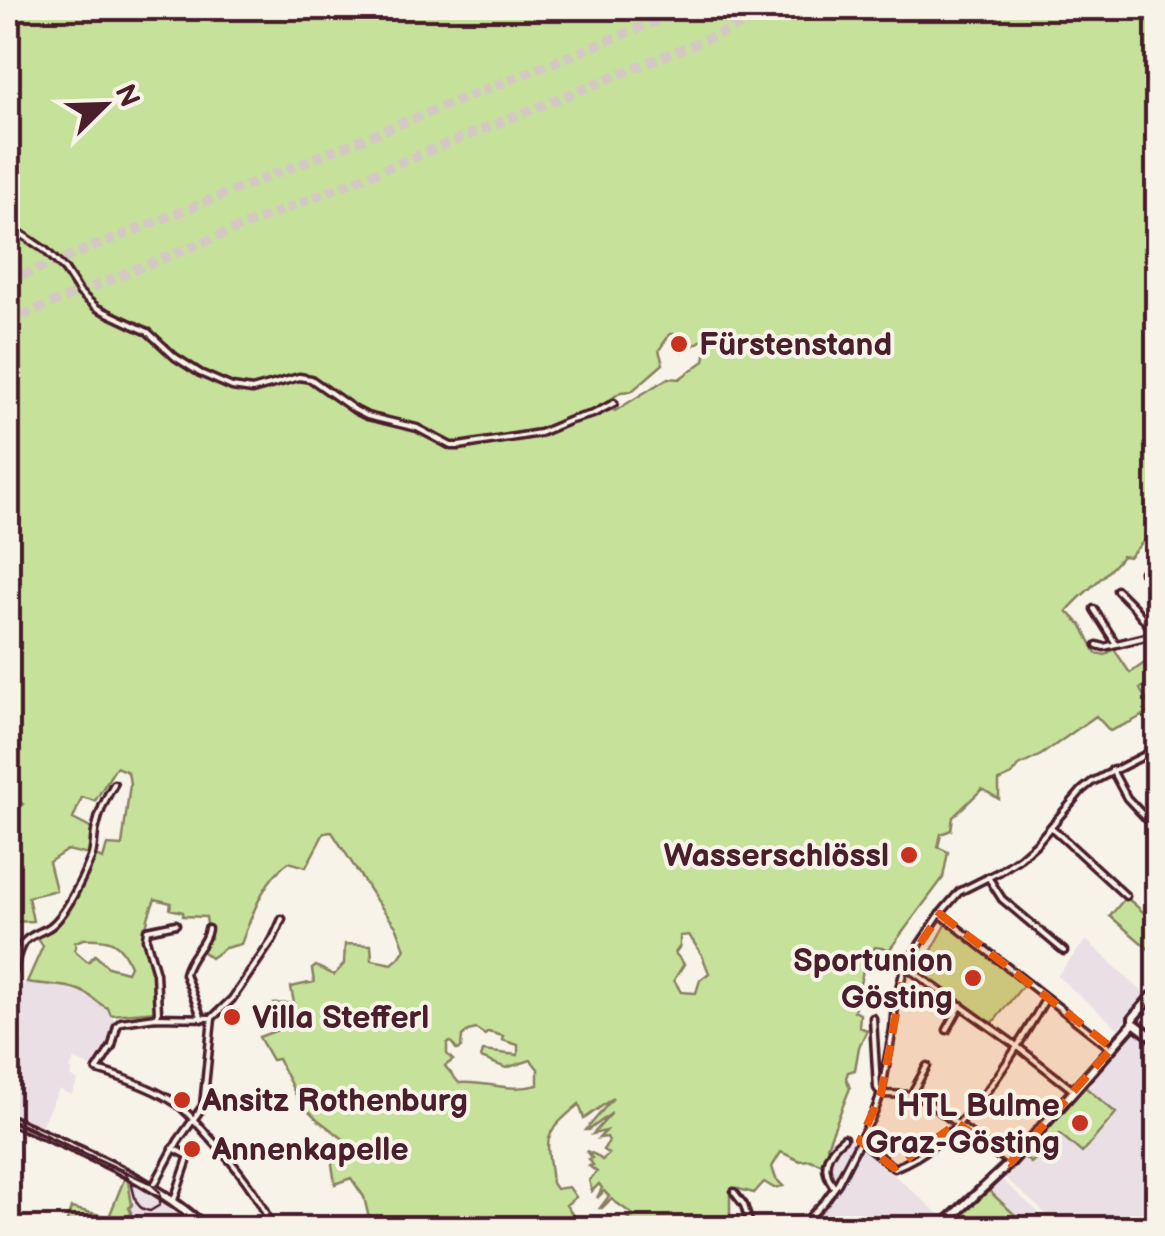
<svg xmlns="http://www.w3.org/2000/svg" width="1165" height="1236" viewBox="0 0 1165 1236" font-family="'Balsamiq Sans',sans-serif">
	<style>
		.built { fill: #e9dfe5 }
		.green { fill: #c6e29a; stroke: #888062; stroke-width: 2.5; fill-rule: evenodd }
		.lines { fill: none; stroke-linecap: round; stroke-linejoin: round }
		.stream { stroke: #6d8d96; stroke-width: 2.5 }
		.motorway-tunnel { stroke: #d4c9c2; stroke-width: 10; stroke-dasharray: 10 5; stroke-linecap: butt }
		.minor-casing { stroke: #4a1f2b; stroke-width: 11 }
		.tertiary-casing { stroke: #4a1f2b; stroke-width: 14 }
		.secondary-casing { stroke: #4a1f2b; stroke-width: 14 }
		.minor { stroke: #f7f3e8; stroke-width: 4 }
		.tertiary { stroke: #f7f3e8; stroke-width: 6 }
		.secondary { stroke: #f7f3e8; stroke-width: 6 }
		.tram { stroke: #4a1f2b; stroke-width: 2.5 }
		.marked { fill: #e8590c; fill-opacity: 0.2; stroke: #e8590c; stroke-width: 8; stroke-dasharray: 20 12; stroke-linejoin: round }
		.poi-dot { fill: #c8321e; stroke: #f7f3e8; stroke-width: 4 }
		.labels { text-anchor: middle; stroke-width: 8; stroke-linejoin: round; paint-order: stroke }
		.poi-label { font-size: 32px; font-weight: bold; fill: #4a1f2b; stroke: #f7f3e8; text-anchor: start }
	</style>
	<rect width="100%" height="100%" fill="#f7f3e8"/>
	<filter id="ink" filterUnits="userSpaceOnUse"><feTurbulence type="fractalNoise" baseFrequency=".01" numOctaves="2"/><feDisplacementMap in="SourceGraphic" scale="20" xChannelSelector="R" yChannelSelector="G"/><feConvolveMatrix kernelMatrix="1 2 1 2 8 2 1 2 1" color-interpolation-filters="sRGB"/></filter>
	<g filter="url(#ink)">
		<!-- built -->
		<g class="built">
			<path d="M1086 940 1147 996 1118 1028 1057 976Z"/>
			<path d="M27 982 50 984 87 994 96 1003 108 1008 117 1026 112 1046 97 1070 74 1059 70 1069 73 1071 70 1076 78 1081 71 1095 59 1089 40 1128 8 1113V1073L24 1037 18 1034 21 1026 8 1018V1014L23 984Z"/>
			<path d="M1138 1029 1157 1045V1228H1062L1000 1173 1085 1080 1088 1083 1091 1080 1089 1078 1130 1031Z"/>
			<path d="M830 1138 841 1143 850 1139 860 1141 887 1169 947 1221 986 1187 990 1190 1002 1180 1056 1228H799L825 1201 831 1187 824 1165 830 1153 827 1147Z"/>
			<path d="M125 1175 165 1197 203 1228H65L71 1208 109 1217Z"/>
		</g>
		<!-- green -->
		<g class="green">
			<path d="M8 8H1157V539L1151 533 1129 557 1122 556C1106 577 1084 591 1067 611L1082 626 1096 653 1105 655 1114 649 1130 673 1149 660 1157 672V676L1140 689 1152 710 1131 722 1110 731 1096 716 1041 755 1019 766 1012 775 999 781V799L982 789 953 817 951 830 941 834 938 847 948 852 943 878 890 949 875 947 871 957H866L854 1011 860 1014 859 1027 867 1030 859 1047 855 1070 848 1072 846 1078 850 1088 827 1146 830 1153 824 1165 810 1160 800 1161 781 1152 772 1167 776 1179 783 1186 774 1188 764 1182 754 1193 735 1188 730 1191V1220L734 1228H611L635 1216 611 1199 602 1208H600L609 1196 604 1191 597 1198 602 1188 599 1184 592 1191 589 1180 597 1172 589 1166 593 1165 589 1159 592 1158 586 1151 596 1155 602 1160 609 1154 603 1150 609 1141 607 1137 599 1138 606 1131 593 1134 612 1113 589 1130H586L613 1098 584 1119 579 1104C540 1138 547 1134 552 1183L556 1189 569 1187 576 1197 566 1205 574 1217 588 1228H377V1224L368 1214 364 1197 351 1178 335 1184 332 1164 346 1141 317 1119 299 1101 278 1059 272 1060 259 1037 278 1030 274 1004 294 1003 291 987 314 982 312 969 316 966 334 975 344 964 345 944 371 945 372 960 392 964 399 958 405 949 397 928 376 900 332 832 324 833 306 867 289 862C263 879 252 916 241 944L225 948 211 958 198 948 211 938 210 926 207 925 206 917 183 916V912L170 909 171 903 155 899C138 938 149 940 155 978 157 989 156 1000 157 1011L111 1015 108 1008C98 1004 95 999 87 994 70 984 46 985 27 982L43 946 36 936 49 930 57 922 95 856 103 859 107 845 122 846 130 784 128 772 116 767 95 801 82 797 73 819 94 830 89 855 67 850 49 862 56 890 28 897 33 921 12 922 8 913V824L23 804 8 795ZM670 334H674L677 339H684L683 352 704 339 707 342 704 361 679 379 668 378 615 411 613 409 587 420 573 422 570 418 574 415 597 409 621 392 632 391 663 364 659 350ZM689 935 702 955 709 973 700 980 696 993 681 992 674 980 684 964 675 953 680 946V936ZM83 939C109 938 120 940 130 966L127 972 108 967 95 955 88 962 74 950 76 947 75 942ZM476 1029 485 1035 488 1032 503 1036 502 1040 518 1045V1055L483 1051 481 1058 506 1068 531 1060 538 1069V1085C507 1093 489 1081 459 1083L445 1066 453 1060 447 1054V1043L451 1042 457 1050 461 1048 462 1036 468 1031Z"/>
			<path d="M1126 897 1157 924V956L1110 916Z"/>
			<path d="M947 923 1025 983 991 1025 920 972Z"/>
			<path d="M1085 1087 1116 1113 1082 1153 1060 1134 1031 1163 1024 1157Z"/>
			<path d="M125 1177 128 1181 132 1205 129 1208 131 1212 128 1228H65L71 1208 109 1217Z"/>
			<path d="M986 1188 1029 1228H970L965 1224 966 1222 960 1218 970 1206V1202Z"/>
		</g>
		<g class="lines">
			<!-- stream -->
			<path class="stream" d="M211 1015 226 1002"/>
			<!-- motorway-tunnel -->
			<g class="motorway-tunnel">
				<path d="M8 281 689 8"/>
				<path d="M8 321 783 8"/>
			</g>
			<defs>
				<g id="minor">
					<path d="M8 225 45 250 65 270 80 293 97 308 148 332 175 357 200 373 232 387 252 390 299 377 311 379 355 410 367 416 417 428 451 446H459L540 433 571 420 593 414 614 403"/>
					<path d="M1143 572 1158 585"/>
					<path d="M1117 590 1134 607 1158 637"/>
					<path d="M1094 609 1116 644"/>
					<path d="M1097 645 1104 647 1158 634"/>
					<path d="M1112 770 1127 798 1158 831"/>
					<path d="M1052 828 1126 896"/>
					<path d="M988 877 1002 899 1064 951"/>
					<path d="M940 914 1109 1047"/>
					<path d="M905 966 1018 1047 1074 1091"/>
					<path d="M8 985C17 973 14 954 24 942 31 934 43 932 51 926 67 914 83 877 91 858 95 848 93 838 96 827 99 813 106 797 114 784"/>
					<path d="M156 1017 158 1012 156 973 146 939 147 930 176 924"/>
					<path d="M873 1018 877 1088 881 1094 918 1095 1010 1163"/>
					<path d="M202 1019 185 974C189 955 206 945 208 929"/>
					<path d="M947 1030 961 1005"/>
					<path d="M97 1070 112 1046 117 1026 121 1022 156 1017 212 1018 232 999 273 939 282 919"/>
					<path d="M97 1070C124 1078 154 1088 177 1104 190 1114 199 1126 210 1138 235 1165 259 1194 272 1228"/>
					<path d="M911 1095 927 1066"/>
					<path d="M861 1141 894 1168C964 1141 1010 1060 1046 998"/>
					<path d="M173 1148 189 1156 174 1200"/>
					<path d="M153 1187 178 1141 203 1106 212 1018"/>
					<path d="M834 1187C820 1168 826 1152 844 1138"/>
					<path d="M734 1192 744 1205 751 1228"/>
					<path d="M799 1228 825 1201 838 1183 874 1113 881 1094 893 1029 895 1003 905 966 940 914 959 892 999 872 1020 858 1036 844 1082 790 1092 782 1145 755 1158 746"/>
				</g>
				<g id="tertiary">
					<path d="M1135 1024 1158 1041"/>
					<path d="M940 1228 1010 1163 1133 1024V1018L1151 997"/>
				</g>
				<path id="secondary" d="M8 1119C77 1150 150 1176 206 1228"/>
			</defs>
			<!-- minor casing -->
			<use href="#minor" class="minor-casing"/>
			<!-- tertiary casing -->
			<use href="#tertiary" class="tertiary-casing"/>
			<!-- secondary casing -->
			<use href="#secondary" class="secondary-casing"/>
			<!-- minor -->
			<use href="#minor" class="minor"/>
			<!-- tertiary -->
			<use href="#tertiary" class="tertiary"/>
			<!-- secondary -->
			<use href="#secondary" class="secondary"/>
			<!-- tram -->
			<path class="tram" d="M8 1118 150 1183 160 1192V1205L150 1211C128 1208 139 1184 123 1172L8 1120"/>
		</g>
	</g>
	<!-- marked area -->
	<path class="marked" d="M940 914 1112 1048 1010 1163 958 1123 894 1168 860 1141 881 1094 905 966Z"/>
	<!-- markers -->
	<g class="poi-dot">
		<circle cx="679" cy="344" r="10"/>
		<circle cx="909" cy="855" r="10"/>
		<circle cx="973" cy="978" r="10"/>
		<circle cx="232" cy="1017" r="10"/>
		<circle cx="182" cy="1100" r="10"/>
		<circle cx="1080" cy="1123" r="10"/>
		<circle cx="192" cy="1149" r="10"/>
	</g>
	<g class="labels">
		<!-- poi labels -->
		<g class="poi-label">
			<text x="699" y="355">Fürstenstand</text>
			<text x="889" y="866" text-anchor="end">Wasserschlössl</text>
			<text x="953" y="971" text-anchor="end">Sportunion<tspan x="953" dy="37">Gösting</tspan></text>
			<text x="252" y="1028">Villa Stefferl</text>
			<text x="202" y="1111">Ansitz Rothenburg</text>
			<text x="1060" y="1116" text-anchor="end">HTL Bulme<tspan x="1060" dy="37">Graz-Gösting</tspan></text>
			<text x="212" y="1160">Annenkapelle</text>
		</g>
	</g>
	<!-- margin -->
	<rect width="1165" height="1236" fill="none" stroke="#f7f3e8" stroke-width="40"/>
	<rect x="20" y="20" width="1125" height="1196" fill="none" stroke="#4a1f2b" stroke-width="4" filter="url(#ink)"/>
	<!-- north arrow -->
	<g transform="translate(105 105) rotate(67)" stroke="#f7f3e8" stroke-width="8" paint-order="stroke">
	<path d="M0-8L18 38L0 25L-18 38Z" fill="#4a1f2b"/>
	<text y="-15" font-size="28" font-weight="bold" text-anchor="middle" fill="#4a1f2b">N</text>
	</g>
</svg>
